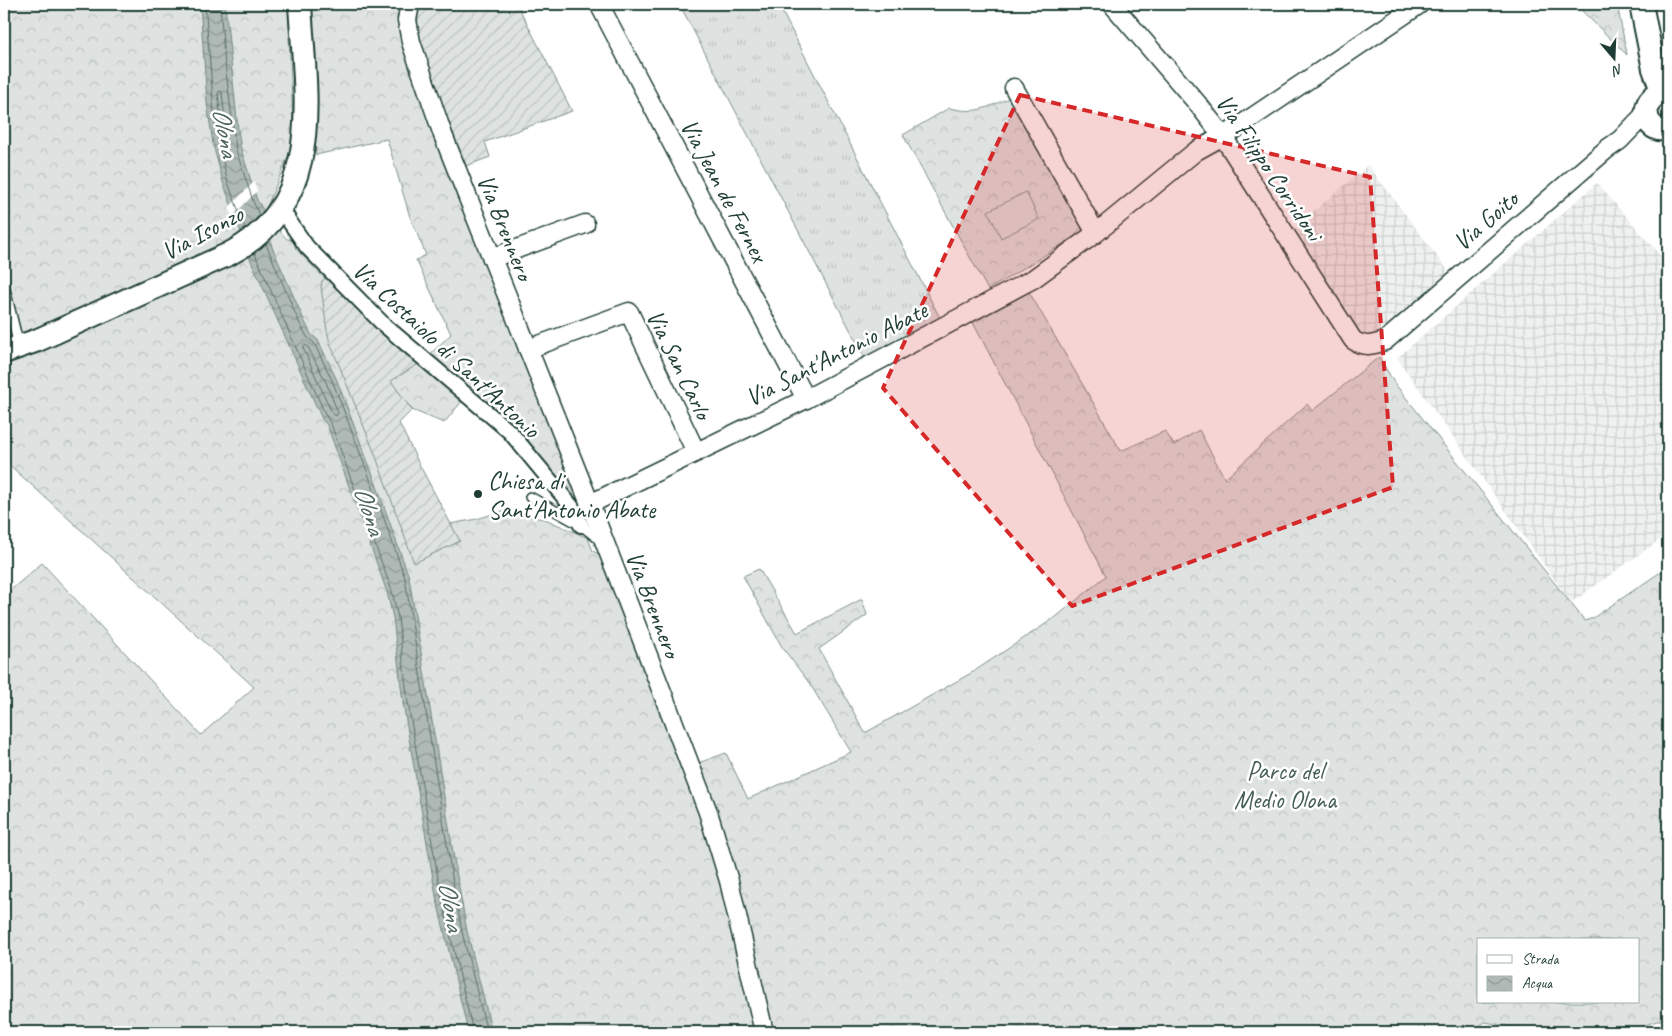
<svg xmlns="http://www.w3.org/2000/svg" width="1672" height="1036" viewBox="0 0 1672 1036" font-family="Caveat,sans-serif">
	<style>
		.industrial { fill: url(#industrial-grid) }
		.grass { fill: url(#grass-tufts); stroke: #7e908b }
		.forest { fill: url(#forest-crowns); stroke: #7e908b; fill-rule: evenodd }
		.garden { fill: url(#garden-furrows); stroke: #7e908b }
		.pitch { fill: #dee3e2; stroke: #7e908b }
		.water { fill: url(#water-waves); stroke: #758883 }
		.pier { fill: #fff }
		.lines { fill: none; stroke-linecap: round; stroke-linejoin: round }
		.shore { stroke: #596f68; stroke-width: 1 }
		.service-casing { stroke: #1f3d34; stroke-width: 12 }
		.pedestrian-casing { stroke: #1f3d34; stroke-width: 18 }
		.minor-casing { stroke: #1f3d34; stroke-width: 21 }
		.tertiary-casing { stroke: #1f3d34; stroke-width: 26 }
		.service { stroke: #fff; stroke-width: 9 }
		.pedestrian { stroke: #fff; stroke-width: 14 }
		.minor { stroke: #fff; stroke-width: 18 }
		.tertiary { stroke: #fff; stroke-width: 22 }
		.marked { fill: #d62828; fill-opacity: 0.2; stroke: #d62828; stroke-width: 4; stroke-dasharray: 10 6; stroke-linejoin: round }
		.poi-dot { fill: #1f3d34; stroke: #fff; stroke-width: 2 }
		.labels { text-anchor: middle; stroke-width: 5; stroke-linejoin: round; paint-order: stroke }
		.street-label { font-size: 25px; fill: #1f3d34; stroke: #fff }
		.poi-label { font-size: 25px; fill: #1f3d34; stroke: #fff; text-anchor: start }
		.park-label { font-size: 25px; fill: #455e57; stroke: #fff }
		.water-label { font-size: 26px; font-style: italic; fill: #4a625b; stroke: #fff }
	</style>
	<defs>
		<pattern id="industrial-grid" width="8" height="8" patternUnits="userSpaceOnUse" patternTransform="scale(1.25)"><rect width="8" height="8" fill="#eef1f0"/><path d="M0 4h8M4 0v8" fill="none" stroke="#ccd0ce"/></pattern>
		<pattern id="grass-tufts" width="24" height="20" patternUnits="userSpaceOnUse" patternTransform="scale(1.25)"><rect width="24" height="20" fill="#dee3e2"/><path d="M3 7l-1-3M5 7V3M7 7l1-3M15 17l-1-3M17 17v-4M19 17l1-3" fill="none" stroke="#bec4c2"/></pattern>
		<pattern id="forest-crowns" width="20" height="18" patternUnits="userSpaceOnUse" patternTransform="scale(1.25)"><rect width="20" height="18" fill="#dee3e2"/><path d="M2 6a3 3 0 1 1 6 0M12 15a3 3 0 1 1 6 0" fill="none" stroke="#bec4c2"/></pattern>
		<pattern id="garden-furrows" width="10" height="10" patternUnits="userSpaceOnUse" patternTransform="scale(1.25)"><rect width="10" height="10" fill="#dee3e2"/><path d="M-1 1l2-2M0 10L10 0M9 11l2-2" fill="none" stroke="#bec4c2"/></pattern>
		<pattern id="water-waves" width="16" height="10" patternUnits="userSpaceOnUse" patternTransform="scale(1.25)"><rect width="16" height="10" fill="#afbab7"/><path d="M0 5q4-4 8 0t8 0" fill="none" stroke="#8e9896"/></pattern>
	</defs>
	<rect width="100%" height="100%" fill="#fff"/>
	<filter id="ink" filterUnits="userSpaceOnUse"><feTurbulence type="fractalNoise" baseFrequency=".02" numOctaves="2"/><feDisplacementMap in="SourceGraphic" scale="10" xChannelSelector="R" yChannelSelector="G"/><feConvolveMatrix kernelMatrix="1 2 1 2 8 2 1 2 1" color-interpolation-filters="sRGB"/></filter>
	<g filter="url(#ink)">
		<!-- industrial -->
		<g class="industrial">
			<path d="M1368 165 1449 272 1379 332 1371 335 1358 333 1293 232 1300 223Z"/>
			<path d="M1597 183 1668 264V534L1571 603 1397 358Z"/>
		</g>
		<!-- grass -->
		<path class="grass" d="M692 4H778L940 318 865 358 682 9Z"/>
		<!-- forest -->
		<g class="forest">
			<path d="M4 4H410L407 21 604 543 538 466 467 395 444 423 412 410 390 381 423 361 451 334 416 260 426 255 410 217 387 139 316 155 309 29 289 37 294 142 264 214 287 239 293 240 296 249 335 289 372 369 439 526 477 519 509 509 523 516 545 519 588 538 593 551 608 559 690 766 726 753 748 799 851 752 810 684 782 647 743 576 759 569 797 633 862 599 867 615 819 649 865 733 973 672 1056 617 1106 576 969 315 1028 290 1121 451 1165 431 1174 445 1199 430 1225 479 1307 404 1312 411 1379 357 1395 384 1585 621 1593 618 1668 567V1017L1640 1027 1605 1029 1518 1028 1485 1022 1470 1032H4V596L42 563 201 735 254 687 4 460ZM1478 940H1638V1002H1478Z"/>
			<path d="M1575 4H1617L1627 55Z"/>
			<path d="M1009 98 1084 231 988 290 903 135 949 108C976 114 984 109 1009 98Z"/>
		</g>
		<!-- garden -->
		<g class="garden">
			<path d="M422 4H517L572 111 485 142 490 157 466 166 424 59 417 32 418 15Z"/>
			<path d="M328 277 423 361 391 381 412 410 399 423 419 464 460 541 414 563 375 454 330 343 327 331 321 287 322 281Z"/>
		</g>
		<!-- pitch -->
		<path class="pitch" d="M1026 192 1039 219 1001 238 988 211Z"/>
		<!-- water -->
		<path class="water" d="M200 4H225L238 129 241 149 257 200 262 208 272 247 304 320 311 334 318 340 336 378 374 478 409 577 456 871 467 931 492 1032H468L436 896 403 703 393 618 387 592 327 425 322 419 251 261 223 182 213 144 207 103Z"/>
		<!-- pier -->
		<path class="pier" d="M254 182 257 191 232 217 229 207Z"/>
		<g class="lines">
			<!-- shore -->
			<g class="shore">
				<path d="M205 4 215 124 227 180 245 228"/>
				<path d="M220 4 224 56 236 150 253 201 259 215"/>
				<path d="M220 91 222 92 225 120 223 123 221 121 218 93Z"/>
				<path d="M266 244 299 322 307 337 314 343 332 380 370 479 405 578 451 871 462 932 487 1032"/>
				<path d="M254 252 326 416 331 424 392 591 398 618 408 703 441 895 473 1032"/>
				<path d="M305 345 308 347 326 382 338 413 336 416 332 413 303 348Z"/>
			</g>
			<defs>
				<g id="service">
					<path d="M4 285 19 346"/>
					<path d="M530 497 581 525 600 540"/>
				</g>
				<path id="pedestrian" d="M282 208 289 221 307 247 383 324 510 432 572 507 581 525"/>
				<g id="minor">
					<path d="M410 4 407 20 411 42 443 135 590 504 708 812 729 881 764 1032"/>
					<path d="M599 4 806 399"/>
					<path d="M1112 4 1197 103 1222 135 1353 340C1364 348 1373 345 1385 341L1607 149 1620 140 1646 113"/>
					<path d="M1014 88 1096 233"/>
					<path d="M492 258 585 224"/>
					<path d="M528 349 629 312 696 452"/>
					<path d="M590 504 806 399 1033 279 1096 233 1196 151 1232 131 1420 4"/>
				</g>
				<g id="tertiary">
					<path d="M1641 4 1654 69 1663 93"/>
					<path d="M1668 95C1641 87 1638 135 1668 129"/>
					<path d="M4 352 38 340 229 254C327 203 305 95 300 4"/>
				</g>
			</defs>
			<!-- service casing -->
			<use href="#service" class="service-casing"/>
			<!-- pedestrian casing -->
			<use href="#pedestrian" class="pedestrian-casing"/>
			<!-- minor casing -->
			<use href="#minor" class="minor-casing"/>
			<!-- tertiary casing -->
			<use href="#tertiary" class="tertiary-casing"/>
			<!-- service -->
			<use href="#service" class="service"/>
			<!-- pedestrian -->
			<use href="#pedestrian" class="pedestrian"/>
			<!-- minor -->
			<use href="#minor" class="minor"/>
			<!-- tertiary -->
			<use href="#tertiary" class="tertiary"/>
		</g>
	</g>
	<!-- marked area -->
	<path class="marked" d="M1020 95 1370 177 1393 487 1072 606 883 388Z"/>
	<!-- markers -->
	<circle class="poi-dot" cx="478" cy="494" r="5"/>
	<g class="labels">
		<!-- street labels -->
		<g class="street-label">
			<text transform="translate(1270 167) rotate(56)" y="9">Via Filippo Corridoni</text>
			<text transform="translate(725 190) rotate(62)" y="9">Via Jean de Fernex</text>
			<text transform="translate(1485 220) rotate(-41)" y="9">Via Goito</text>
			<text transform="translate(506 227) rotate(68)" y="9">Via Brennero</text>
			<text transform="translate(202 232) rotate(-28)" y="9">Via Isonzo</text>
			<text transform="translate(447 349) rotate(43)" y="9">Via Costaiolo di Sant'Antonio</text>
			<text transform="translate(836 353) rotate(-27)" y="9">Via Sant'Antonio Abate</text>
			<text transform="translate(680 364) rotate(64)" y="9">Via San Carlo</text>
			<text transform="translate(654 604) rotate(69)" y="9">Via Brennero</text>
		</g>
		<!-- poi labels -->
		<g class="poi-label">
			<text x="488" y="489">Chiesa di<tspan x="488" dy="29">Sant'Antonio Abate</tspan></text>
		</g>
		<!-- park labels -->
		<g class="park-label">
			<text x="1285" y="779">Parco del<tspan x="1285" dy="29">Medio Olona</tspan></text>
		</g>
		<!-- water labels -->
		<g class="water-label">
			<text transform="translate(226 132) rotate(79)" y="9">Olona</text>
			<text transform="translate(370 510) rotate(72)" y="9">Olona</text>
			<text transform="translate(452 906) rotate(80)" y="9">Olona</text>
		</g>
	</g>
	<!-- margin -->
	<rect width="1672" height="1036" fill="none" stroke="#fff" stroke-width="20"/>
	<rect x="10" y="10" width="1652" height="1016" fill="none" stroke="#1f3d34" stroke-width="2" filter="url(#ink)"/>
	<!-- legend -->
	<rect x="1477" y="938" width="162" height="65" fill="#ffffff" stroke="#a5b1ae"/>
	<rect x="1487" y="955" width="25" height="8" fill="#ffffff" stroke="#a5b1ae"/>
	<text x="1522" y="964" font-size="15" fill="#1f3d34">Strada</text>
	<rect x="1487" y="976" width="25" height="15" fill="url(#water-waves)" stroke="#a5b1ae"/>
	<text x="1522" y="988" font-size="15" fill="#1f3d34">Acqua</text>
	<!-- north arrow -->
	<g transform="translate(1614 58) rotate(161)" stroke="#ffffff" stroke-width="4" paint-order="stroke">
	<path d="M0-4L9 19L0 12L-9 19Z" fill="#1f3d34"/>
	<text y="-8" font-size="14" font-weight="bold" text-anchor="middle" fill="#1f3d34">N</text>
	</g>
</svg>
